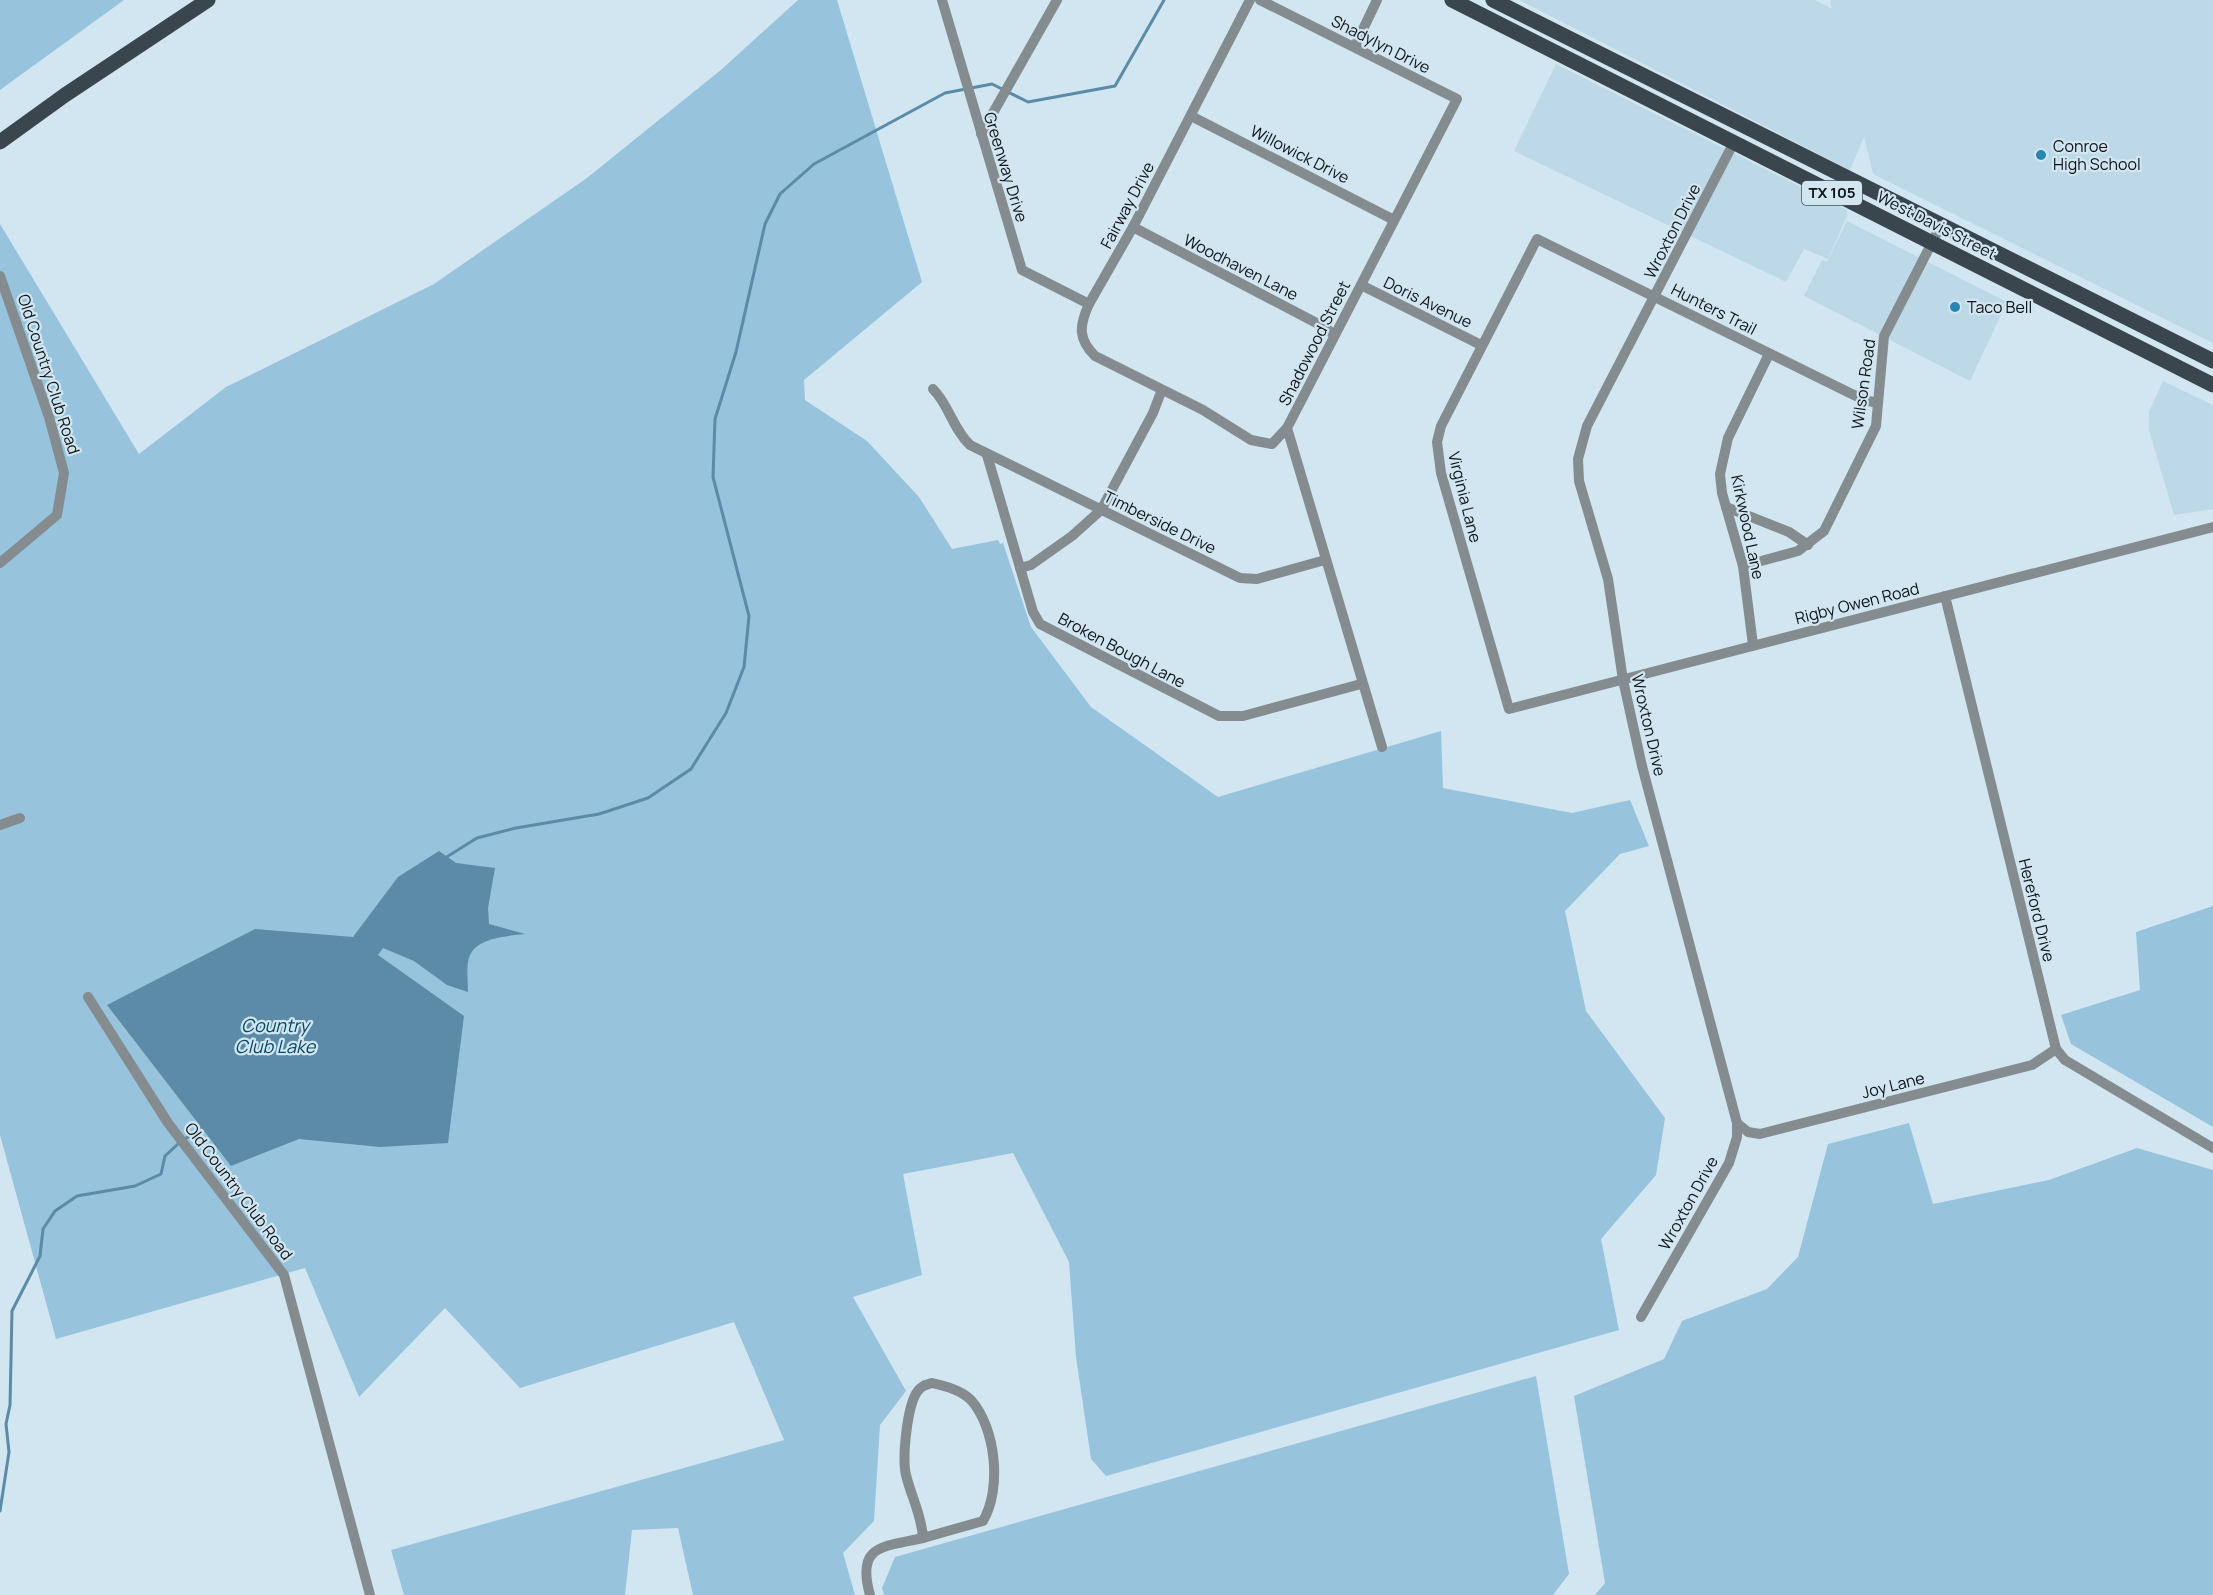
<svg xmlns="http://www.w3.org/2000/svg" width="2213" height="1595" viewBox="0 0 2213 1595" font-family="Manrope,sans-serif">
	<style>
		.built { fill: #bdd8e7 }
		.green { fill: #97c3dc }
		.water { fill: #5b8ba6 }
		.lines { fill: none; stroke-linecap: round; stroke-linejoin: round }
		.stream { stroke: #5b8ba6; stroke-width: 3 }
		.minor { stroke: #848c90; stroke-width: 10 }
		.primary { stroke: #39464e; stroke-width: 15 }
		.poi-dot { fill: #2887b2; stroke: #d2e6f1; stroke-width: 2 }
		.labels { text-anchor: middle; stroke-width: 4.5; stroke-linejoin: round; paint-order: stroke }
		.shield { fill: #d2e6f1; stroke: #475258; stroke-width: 1.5 }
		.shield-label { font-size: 15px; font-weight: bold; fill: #0c1216 }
		.street-label { font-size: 16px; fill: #0c1216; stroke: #d2e6f1 }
		.poi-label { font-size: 16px; fill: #0c1216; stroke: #d2e6f1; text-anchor: start }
		.water-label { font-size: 18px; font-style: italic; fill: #044864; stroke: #d2e6f1 }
	</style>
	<rect width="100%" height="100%" fill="#d2e6f1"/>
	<!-- built -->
	<g class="built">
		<path d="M1519 0H1815L1832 9 1830 0H2213V343L1873 174 1864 137 1850 170Z"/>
		<path d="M1556 64 1847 210V216L1828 259 1804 249 1786 282 1514 151Z"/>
		<path d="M1847 221 2007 302 1970 381 1804 296 1822 260 1827 262Z"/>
		<path d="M2163 381 2213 405V509L2174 515 2149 430V412Z"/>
	</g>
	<!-- green -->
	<g class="green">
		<path d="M0 0H124L0 90Z"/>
		<path d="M798 0H837L922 282 804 380 805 400 867 441 919 497 952 549 998 540 1000 544 1003 543 1031 627 1091 707 1218 797 1441 731 1443 788 1572 813 1630 800 1649 846 1620 854 1565 911 1586 1011 1665 1118 1656 1175 1601 1239 1619 1330 1106 1476 1091 1459 1076 1357 1069 1262 1013 1153 903 1174 922 1275 853 1297 906 1391 880 1425 874 1521 843 1553 855 1595H693L678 1528 632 1530 625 1595H404L391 1550 784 1440 734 1322 520 1388 445 1308 359 1397 305 1268 56 1339 0 1135V224L139 454 226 387 434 284 587 178 722 69Z"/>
		<path d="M2213 906V1127L2071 1044 2061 1015 2140 990 2136 932Z"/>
		<path d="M1909 1123 1933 1204 2049 1180 2137 1148 2213 1170V1595H1595L1605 1583 1574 1396 1664 1359 1682 1321 1767 1289 1798 1257 1828 1144Z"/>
		<path d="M1536 1376 1569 1574 1553 1595H884L882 1588 895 1557Z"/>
	</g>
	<!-- water -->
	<path class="water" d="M439 851 456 863 495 868 488 908 489 924 525 934C508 936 475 937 469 958 466 967 468 982 468 992L447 985 414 961 383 948 378 955 464 1016 448 1143 380 1147 299 1139 231 1166 107 1005 255 929 353 937 398 877Z"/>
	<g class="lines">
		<!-- stream -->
		<g class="stream">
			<path d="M445 858 477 838 516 828 599 814 648 798 691 769 726 713 744 667 749 616 713 477 715 419 736 352 765 224 780 194 814 164 945 93 992 84 1028 102 1115 86 1164 0"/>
			<path d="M185 1139 204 1126"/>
			<path d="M0 1511 9 1452 6 1424 10 1405 12 1311 40 1256 43 1229 55 1211 77 1196 135 1186 161 1174 165 1156 179 1143"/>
		</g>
		<!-- minor -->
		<g class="minor">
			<path d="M942 0 1022 270 1089 304"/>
			<path d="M1250 0 1133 227 1089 304C1079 326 1078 339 1095 356L1203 410 1251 440 1272 444 1287 428"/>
			<path d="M1260 0 1457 99 1287 428 1382 747"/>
			<path d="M1355 46 1377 0"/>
			<path d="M1191 116 1394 220"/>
			<path d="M981 134 1057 0"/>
			<path d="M1133 227 1326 328 1334 335"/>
			<path d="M0 276 49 417 64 473 57 515 0 563"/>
			<path d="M1361 285 1481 345"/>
			<path d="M933 389C949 405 953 429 970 445L1240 578 1257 579 1325 560"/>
			<path d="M1878 403 1864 400 1537 239 1441 426 1437 442 1441 473 1509 709 2213 527"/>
			<path d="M987 455 1033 612 1040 624 1219 716H1243L1361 684"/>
			<path d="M1726 507 1789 532 1808 545"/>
			<path d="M1743 566 1798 551 1824 531 1876 426 1884 336 1941 225"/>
			<path d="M1020 568 1031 565 1072 536 1101 510 1153 413 1161 392"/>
			<path d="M1945 596 2056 1049 2065 1060 2213 1148"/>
			<path d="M1753 645 1743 566 1722 493 1720 474 1728 438 1769 354"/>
			<path d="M0 825 20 818"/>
			<path d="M88 997 168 1123 284 1275 370 1595"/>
			<path d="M1737 1123 1748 1132 1760 1134 2032 1065 2056 1049"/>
			<path d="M1641 1317 1729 1163 1737 1137V1123L1642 766 1623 680 1608 579 1579 481 1578 459 1587 426 1733 144"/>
			<path d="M932 1383C945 1386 961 1390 971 1400 996 1428 1002 1489 983 1521L923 1538C922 1516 911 1496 906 1475 902 1458 907 1407 917 1392 921 1386 925 1385 932 1383Z"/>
			<path d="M870 1595C856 1545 882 1547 923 1538"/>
		</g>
		<!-- primary -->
		<g class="primary">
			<path d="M1452 0 2213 385"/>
			<path d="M1493 0 2213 361"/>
			<path d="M0 142 65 95 208 0"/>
		</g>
	</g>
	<!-- markers -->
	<g class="poi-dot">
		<circle cx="2041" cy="155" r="6"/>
		<circle cx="1955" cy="307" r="6"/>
	</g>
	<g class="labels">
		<!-- shield labels -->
		<rect class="shield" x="1802" y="181" width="60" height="24" rx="4.5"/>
		<g class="shield-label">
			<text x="1832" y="198">TX 105</text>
		</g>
		<!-- street labels -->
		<g class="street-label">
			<text transform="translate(1381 44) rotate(27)" y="6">Shadylyn Drive</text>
			<text transform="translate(1300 154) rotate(27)" y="6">Willowick Drive</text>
			<text transform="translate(1006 167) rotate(73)" y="6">Greenway Drive</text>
			<text transform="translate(1127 205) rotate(-62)" y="6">Fairway Drive</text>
			<text transform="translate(1937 225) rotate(27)" y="6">West Davis Street</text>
			<text transform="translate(1672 231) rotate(-63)" y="6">Wroxton Drive</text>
			<text transform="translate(1241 267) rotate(27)" y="6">Woodhaven Lane</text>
			<text transform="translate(1428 302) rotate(26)" y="6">Doris Avenue</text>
			<text transform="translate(1714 309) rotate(27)" y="6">Hunters Trail</text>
			<text transform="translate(1314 343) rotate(-63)" y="6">Shadowood Street</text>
			<text transform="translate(49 374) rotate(72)" y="6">Old Country Club Road</text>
			<text transform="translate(1863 384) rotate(-82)" y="6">Wilson Road</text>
			<text transform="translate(1465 497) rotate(76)" y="6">Virginia Lane</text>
			<text transform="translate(1160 522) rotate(26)" y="6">Timberside Drive</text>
			<text transform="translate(1748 527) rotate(78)" y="6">Kirkwood Lane</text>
			<text transform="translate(1857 603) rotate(-14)" y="6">Rigby Owen Road</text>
			<text transform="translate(1122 650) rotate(28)" y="6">Broken Bough Lane</text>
			<text transform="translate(1649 725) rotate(77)" y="6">Wroxton Drive</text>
			<text transform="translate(2037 910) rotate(76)" y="6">Hereford Drive</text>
			<text transform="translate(1893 1085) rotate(-14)" y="6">Joy Lane</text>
			<text transform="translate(239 1191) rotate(53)" y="6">Old Country Club Road</text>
			<text transform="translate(1688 1203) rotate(-61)" y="6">Wroxton Drive</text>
		</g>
		<!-- poi labels -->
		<g class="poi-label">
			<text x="2053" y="152">Conroe<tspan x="2053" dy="18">High School</tspan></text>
			<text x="1967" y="313">Taco Bell</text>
		</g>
		<!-- water labels -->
		<g class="water-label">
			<text x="275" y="1032">Country<tspan x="275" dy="21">Club Lake</tspan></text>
		</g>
	</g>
</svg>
